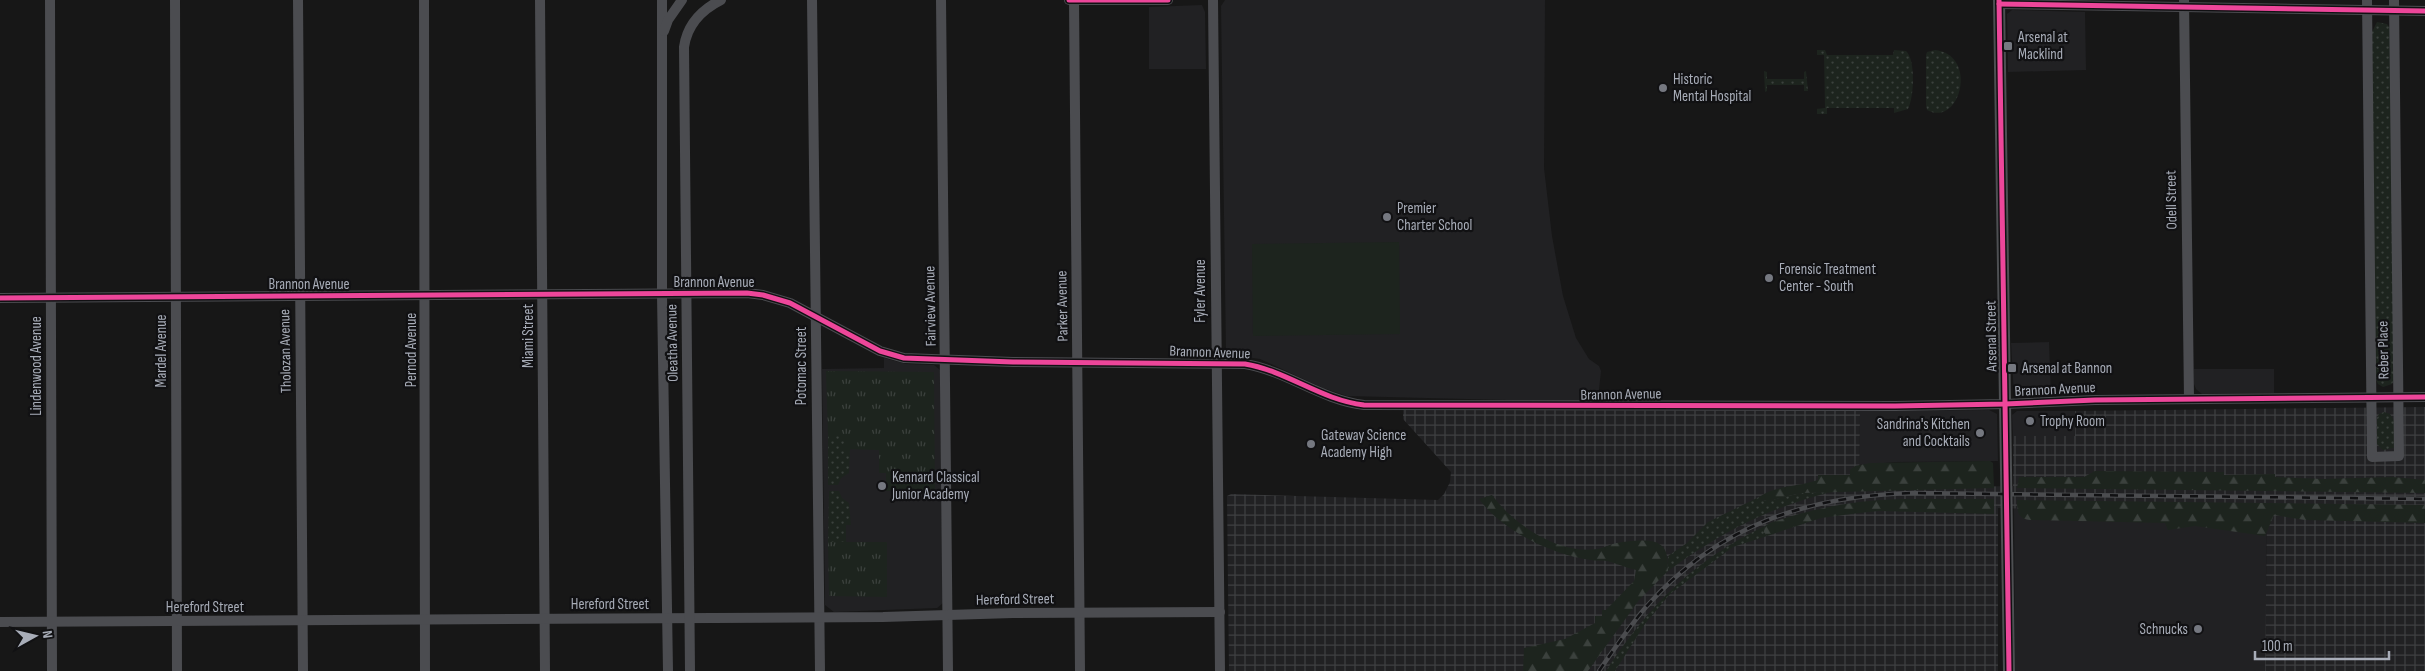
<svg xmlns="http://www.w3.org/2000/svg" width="2425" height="671" viewBox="0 0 2425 671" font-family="'Sofia Sans Condensed',sans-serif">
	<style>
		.built { fill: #212123 }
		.industrial { fill: url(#industrial-grid) }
		.grass { fill: url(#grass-dots) }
		.forest { fill: url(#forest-firs) }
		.park { fill: url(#park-tufts) }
		.garden { fill: #1d241e }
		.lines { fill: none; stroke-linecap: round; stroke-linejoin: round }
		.minor { stroke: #4b4c50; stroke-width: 10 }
		.major { stroke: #4d4f52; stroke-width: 12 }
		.rail-casing { stroke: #4b4c4f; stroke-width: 4.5 }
		.rail { stroke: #111113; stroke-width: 2.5; stroke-dasharray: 8; stroke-linecap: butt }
		.cycleway-casing { stroke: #111113; stroke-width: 8 }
		.cycleway { stroke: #ed469a; stroke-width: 5 }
		.poi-dot { fill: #757880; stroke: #111113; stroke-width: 2 }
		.labels { text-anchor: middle; stroke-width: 4.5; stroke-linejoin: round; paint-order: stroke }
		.poi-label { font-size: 15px; fill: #a8adb8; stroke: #111113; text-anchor: start }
		.street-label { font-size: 15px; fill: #a8adb8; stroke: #111113 }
	</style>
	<defs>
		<pattern id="industrial-grid" width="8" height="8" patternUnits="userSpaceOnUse" patternTransform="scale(1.25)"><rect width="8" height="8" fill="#212123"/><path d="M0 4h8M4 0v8" fill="none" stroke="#3e3f41"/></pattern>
		<pattern id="grass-dots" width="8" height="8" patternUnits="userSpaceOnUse" patternTransform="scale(1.25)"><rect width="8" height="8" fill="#1d241e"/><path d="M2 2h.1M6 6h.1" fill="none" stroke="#3b413d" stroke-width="1.8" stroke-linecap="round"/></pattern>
		<pattern id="forest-firs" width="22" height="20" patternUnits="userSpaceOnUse" patternTransform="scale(1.25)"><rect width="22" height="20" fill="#1d241e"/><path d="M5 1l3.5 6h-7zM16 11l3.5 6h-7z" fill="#3b413d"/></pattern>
		<pattern id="park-tufts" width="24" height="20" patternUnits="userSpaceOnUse" patternTransform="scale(1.25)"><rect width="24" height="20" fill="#1d241e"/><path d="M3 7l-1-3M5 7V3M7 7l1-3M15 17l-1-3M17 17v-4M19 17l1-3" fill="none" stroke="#3b413d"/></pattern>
	</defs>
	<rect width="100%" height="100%" fill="#171717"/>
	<!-- built -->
	<g class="built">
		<path d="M1225 0H1545L1544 168 1552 236 1563 296 1576 338 1589 359 1599 366 1601 371 1598 399 1592 402 1347 396 1323 388 1260 359 1226 354 1221 6Z"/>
		<path d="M1202 5 1205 12 1206 69H1149V7Z"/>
		<path d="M2012 10 2085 12 2086 70 2008 72 2007 14Z"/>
		<path d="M2049 342 2051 396 2014 395 2011 343Z"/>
		<path d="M884 358 906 364 934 365 940 370 943 603 937 608 834 612 825 605 822 369 884 368Z"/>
		<path d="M2194 369H2274V393L2202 394 2196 389 2194 384Z"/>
		<path d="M1989 410 1997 414 1998 461 1897 462 1859 465 1860 411Z"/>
		<path d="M2017 411H2075V436H2013L2012 415Z"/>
		<path d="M2014 508 2267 515 2265 671H2015Z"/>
	</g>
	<!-- industrial -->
	<path class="industrial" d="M2425 407V671H2265L2267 515 1998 508V671H1229L1227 496 1231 494 1438 500 1444 494 1450 482 1451 472 1403 419V410L1860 411 1859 489 2013 486V436H2075V411Z"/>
	<!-- grass -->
	<g class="grass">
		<path d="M2377 22 2387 24 2390 28 2394 380 2392 384 2383 387 2378 384 2375 377 2372 32Z"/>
		<path d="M1817 50H1825L1827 55H1893L1894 50 1906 51C1916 60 1914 98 1908 109L1894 113V108H1827V114H1817V109L1825 108 1824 55H1817Z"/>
		<path d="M1935 50C1979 55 1960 128 1927 110L1926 105V55L1927 52Z"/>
		<path d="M1764 71 1767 72V79H1804V72L1806 71 1808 91H1804V85H1767V91L1765 92Z"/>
		<path d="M2384 412 2390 414 2395 422 2394 448 2383 450 2377 444V418L2379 414Z"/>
		<path d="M828 436H846V449H850L849 473 841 478 838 485H828Z"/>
		<path d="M829 491H839L842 498 849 503 851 525H846V542H828Z"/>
		<path d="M1831 492C1768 508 1720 533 1668 571V556L1687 543 1708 522 1759 497 1761 500 1768 501 1801 493Z"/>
		<path d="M1765 526 1764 532 1767 536 1733 547 1670 594 1645 624 1615 671H1606C1649 605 1694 560 1765 526Z"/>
	</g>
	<!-- forest -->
	<g class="forest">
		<path d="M1990 461 1993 463 1994 488 1801 493 1768 501 1761 500 1759 497C1777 485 1798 487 1818 480V475H1850V470L1855 466 1870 463Z"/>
		<path d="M2095 471 2224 472V475L2275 474V477L2323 479 2392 477 2425 480V493L2017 488 2019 477H2084Z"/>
		<path d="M1492 495C1514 525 1559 555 1598 549 1604 548 1610 544 1617 543 1627 541 1645 539 1655 542 1668 546 1668 559 1668 571L1639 600 1588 671H1523L1524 648 1565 639 1595 623V616H1602V610H1606L1634 581 1636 570C1626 568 1616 563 1607 561 1602 560 1596 561 1591 560 1553 555 1502 531 1479 499Z"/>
		<path d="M1902 499H1994V514L1879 511 1859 513 1821 518 1767 536 1764 532 1765 526 1770 523C1814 508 1856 500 1902 499Z"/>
		<path d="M2017 500 2425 505V523L2305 520 2274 515 2265 536 2195 526 2168 530 2165 523 2030 520C2018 519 2017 512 2017 500Z"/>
	</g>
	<!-- park -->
	<g class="park">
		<path d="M826 371 934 372 935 491H886V473H879V450L846 449V436H828Z"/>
		<path d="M828 542H887V597L829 596Z"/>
	</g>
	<!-- garden -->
	<path class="garden" d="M1399 242 1400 334 1253 336 1252 244Z"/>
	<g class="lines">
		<!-- minor -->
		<g class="minor">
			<path d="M50 0 52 671"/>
			<path d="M175 0 177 671"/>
			<path d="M298 0 303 671"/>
			<path d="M424 0 425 671"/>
			<path d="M540 0 545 671"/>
			<path d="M662 0V295L668 671"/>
			<path d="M812 0 820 671"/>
			<path d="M941 0 948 671"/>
			<path d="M1069 0H1168"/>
			<path d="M1074 0 1080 671"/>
			<path d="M1213 0 1220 671"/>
			<path d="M2184 0 2189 399"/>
			<path d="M2367 0 2372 457 2399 456 2394 0"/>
			<path d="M1999 4 2425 11"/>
			<path d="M664 31 668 20 682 0"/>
			<path d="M0 298 747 293 763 295 790 303 880 351 904 358 1013 362 1245 364C1287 371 1321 400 1364 405L1895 406 2005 404 2095 400 2425 397"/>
			<path d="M0 622 883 617 1013 613 1220 612"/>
			<path d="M690 671 684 47C687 26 701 10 721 0"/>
		</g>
		<!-- major -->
		<path class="major" d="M1999 0 2009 671"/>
		<defs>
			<path id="rail" d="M1599 671C1614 649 1629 627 1646 607 1718 525 1807 496 1913 493L2425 499"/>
		</defs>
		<!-- rail casing -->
		<use href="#rail" class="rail-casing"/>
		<!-- rail -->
		<use href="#rail" class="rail"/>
		<defs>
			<g id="cycleway">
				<path d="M1069 0H1168"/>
				<path d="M1999 0 2009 671"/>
				<path d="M1999 4 2425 11"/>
				<path d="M0 298 747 293 763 295 790 303 880 351 904 358 1013 362 1245 364C1287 371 1321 400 1364 405L1895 406 2005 404 2095 400 2425 397"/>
			</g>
		</defs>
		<!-- cycleway casing -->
		<use href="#cycleway" class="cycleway-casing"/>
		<!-- cycleway -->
		<use href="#cycleway" class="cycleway"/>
	</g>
	<!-- markers -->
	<g class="poi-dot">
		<rect x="2003" y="41" width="10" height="10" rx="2.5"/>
		<circle cx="1663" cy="88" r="5"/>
		<circle cx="1387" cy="217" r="5"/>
		<circle cx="1769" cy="278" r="5"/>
		<rect x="2007" y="363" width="10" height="10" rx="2.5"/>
		<circle cx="2030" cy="421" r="5"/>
		<circle cx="1980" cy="433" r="5"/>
		<circle cx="1311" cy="444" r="5"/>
		<circle cx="882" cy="486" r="5"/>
		<circle cx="2198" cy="629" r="5"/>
	</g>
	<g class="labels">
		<!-- poi labels -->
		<g class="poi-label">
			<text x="2018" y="42">Arsenal at<tspan x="2018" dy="17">Macklind</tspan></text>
			<text x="1673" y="84">Historic<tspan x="1673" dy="17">Mental Hospital</tspan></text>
			<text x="1397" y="213">Premier<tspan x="1397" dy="17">Charter School</tspan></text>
			<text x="1779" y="274">Forensic Treatment<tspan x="1779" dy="17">Center - South</tspan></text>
			<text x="2022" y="373">Arsenal at Bannon</text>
			<text x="2040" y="426">Trophy Room</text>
			<text x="1970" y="429" text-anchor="end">Sandrina's Kitchen<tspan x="1970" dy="17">and Cocktails</tspan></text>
			<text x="1321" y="440">Gateway Science<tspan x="1321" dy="17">Academy High</tspan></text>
			<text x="892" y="482">Kennard Classical<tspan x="892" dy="17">Junior Academy</tspan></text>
			<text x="2188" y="634" text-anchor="end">Schnucks</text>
		</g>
		<!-- street labels -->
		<g class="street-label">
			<text transform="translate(2171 200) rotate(-91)" y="5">Odell Street</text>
			<text x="714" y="287">Brannon Avenue</text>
			<text x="309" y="289">Brannon Avenue</text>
			<text transform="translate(1200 291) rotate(-90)" y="5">Fyler Avenue</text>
			<text transform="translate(930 306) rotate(-91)" y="5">Fairview Avenue</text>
			<text transform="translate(1062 306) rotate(-91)" y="5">Parker Avenue</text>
			<text transform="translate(528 336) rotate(-90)" y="5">Miami Street</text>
			<text transform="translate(1991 336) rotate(-91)" y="5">Arsenal Street</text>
			<text transform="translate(672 343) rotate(-91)" y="5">Oleatha Avenue</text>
			<text transform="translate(411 350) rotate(-90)" y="5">Pernod Avenue</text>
			<text transform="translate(2383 350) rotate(-91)" y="5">Reber Place</text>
			<text transform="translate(161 351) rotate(-90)" y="5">Mardel Avenue</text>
			<text transform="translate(285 351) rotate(-91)" y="5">Tholozan Avenue</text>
			<text transform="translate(1210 352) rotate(2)" y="5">Brannon Avenue</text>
			<text transform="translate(36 366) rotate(-90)" y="5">Lindenwood Avenue</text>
			<text transform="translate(801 366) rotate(-90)" y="5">Potomac Street</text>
			<text transform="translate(2055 389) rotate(-3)" y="5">Brannon Avenue</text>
			<text transform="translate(1621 394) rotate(-1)" y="5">Brannon Avenue</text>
			<text transform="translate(1015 599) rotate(-1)" y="5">Hereford Street</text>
			<text x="610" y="609">Hereford Street</text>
			<text x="205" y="612">Hereford Street</text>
		</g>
	</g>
	<!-- north arrow -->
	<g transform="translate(35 636) rotate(82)" stroke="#111113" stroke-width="4" paint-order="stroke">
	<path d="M0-4L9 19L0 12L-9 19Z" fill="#a8adb8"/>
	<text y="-8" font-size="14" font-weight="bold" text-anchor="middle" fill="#a8adb8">N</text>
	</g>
	<!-- scale -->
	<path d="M2255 651v8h134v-8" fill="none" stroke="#a8adb8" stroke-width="2.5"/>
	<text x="2262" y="651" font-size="15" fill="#a8adb8" stroke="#111113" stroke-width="4" paint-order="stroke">100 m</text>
</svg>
